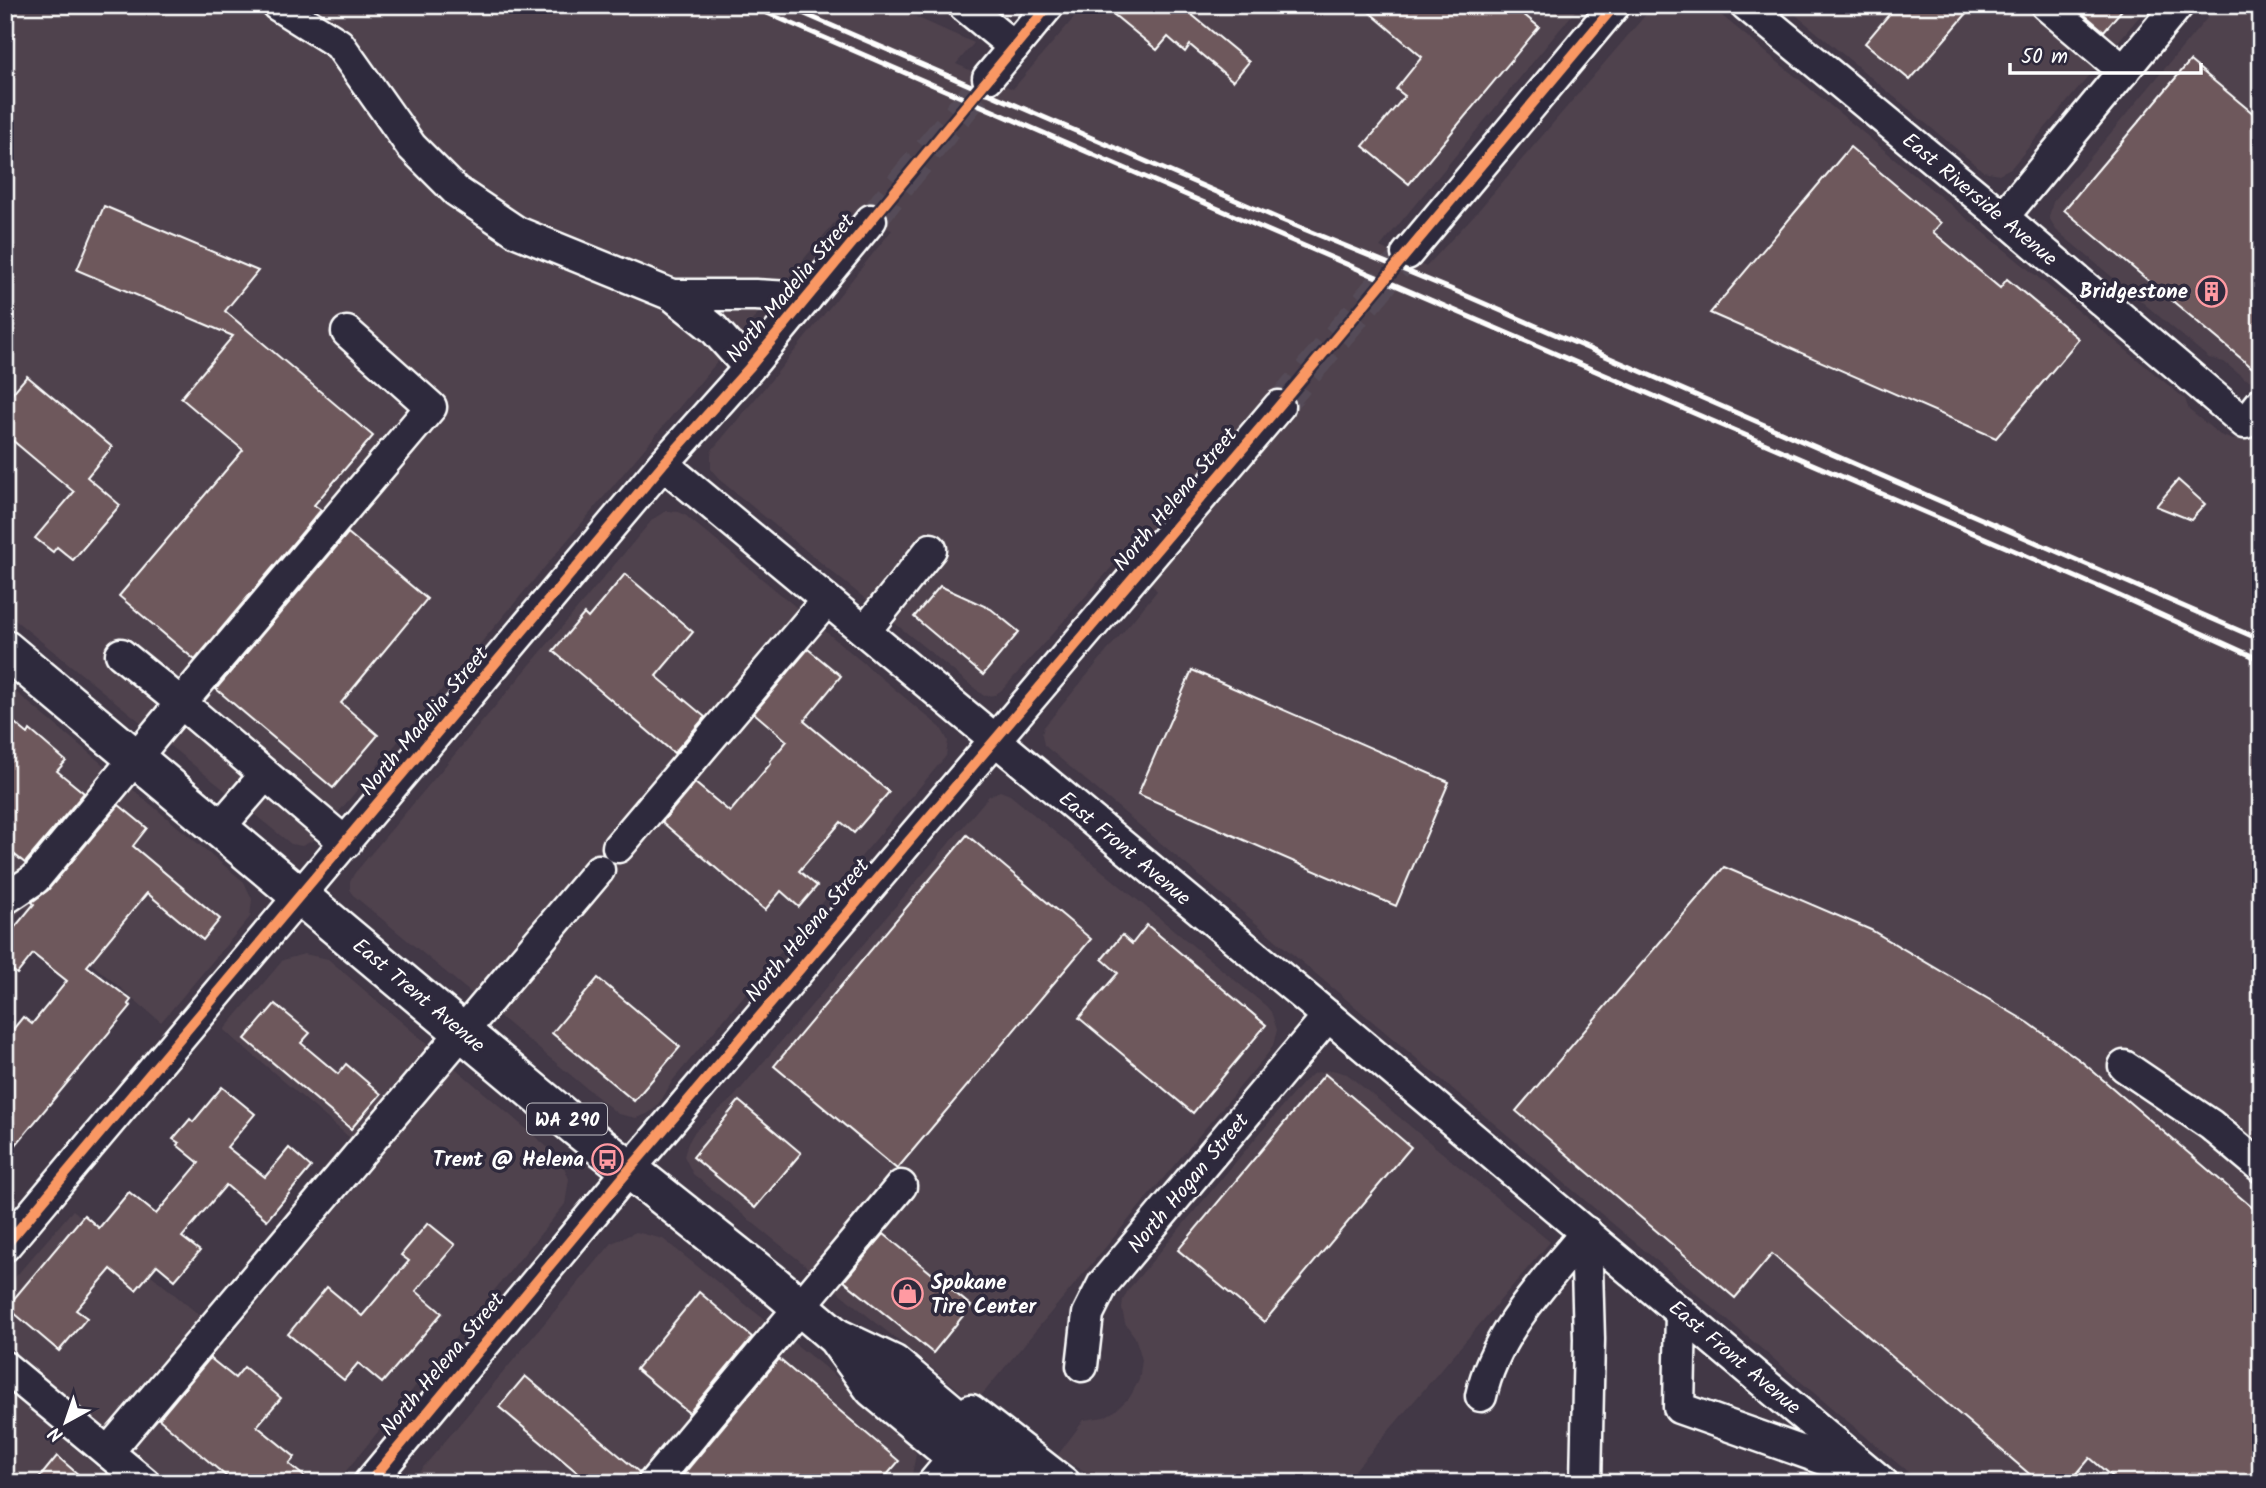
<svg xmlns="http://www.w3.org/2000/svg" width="2266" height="1488" viewBox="0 0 2266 1488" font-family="Kalam,sans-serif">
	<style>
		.built { fill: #4f424d }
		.building { fill: #6e595c; stroke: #fff; stroke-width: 2 }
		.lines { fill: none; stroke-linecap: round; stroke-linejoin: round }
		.minor-tunnel { stroke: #554c58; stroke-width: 30; stroke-dasharray: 30 15; stroke-linecap: butt }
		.minor-casing { stroke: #fff; stroke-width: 35 }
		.major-casing { stroke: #fff; stroke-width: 42 }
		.minor { stroke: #2f2a3d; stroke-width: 30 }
		.major { stroke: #2f2a3d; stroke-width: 37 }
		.rail { stroke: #fff; stroke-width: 5 }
		.cycleway-casing { stroke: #2f2a3d; stroke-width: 15 }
		.cycleway { stroke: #f99763; stroke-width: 10 }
		.labels { text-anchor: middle; stroke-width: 7; stroke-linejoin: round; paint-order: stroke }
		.shield { fill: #2f2a3d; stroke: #c1bfc5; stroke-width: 2 }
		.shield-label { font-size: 19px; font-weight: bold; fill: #fff }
		.street-label { font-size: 21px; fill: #fff; stroke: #2f2a3d }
		.poi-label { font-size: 21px; font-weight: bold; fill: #fff; stroke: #2f2a3d; text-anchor: end }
	</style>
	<rect width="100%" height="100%" fill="#423846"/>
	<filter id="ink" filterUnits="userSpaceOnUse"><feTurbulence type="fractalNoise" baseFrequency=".0143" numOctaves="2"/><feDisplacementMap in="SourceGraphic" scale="14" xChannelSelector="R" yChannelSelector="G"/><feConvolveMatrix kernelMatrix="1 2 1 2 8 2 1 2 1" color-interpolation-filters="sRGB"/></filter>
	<g filter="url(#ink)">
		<!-- built -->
		<g class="built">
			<path d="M5 5H889L974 43 956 64 1013 89 1085 5H1580L1380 247 1426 267 1477 212 1654 5H1709L2185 399 2189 410 2220 435 2233 440 2247 435 2261 418V1483H1921L1044 745 1042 734 1044 727 1157 591 1127 550 1004 688 995 695 984 696 721 481 711 469V454L713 449 772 379 892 230 845 210 316 839 302 846 291 844 5 612Z"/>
			<path d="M1784 5H2149L2011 168 1999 174 1983 171Z"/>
			<path d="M2218 5H2261V378L2254 382 2244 378 2224 362 2209 358 2056 230 2049 217 2053 202Z"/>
			<path d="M666 511 679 512 685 515 803 613 477 998 353 895 350 891V882L354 874 653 519Z"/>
			<path d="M818 625 941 728 948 741 946 756 673 1080 662 1099 654 1109 647 1114 636 1118 618 1114 493 1011Z"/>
			<path d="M5 683 244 882 252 899 250 917 161 1022 24 907 5 929Z"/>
			<path d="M1000 791 1010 795 1266 1006 1271 1012 1277 1030 1273 1045 1269 1052 975 1403 693 1174 684 1156 688 1143 695 1131 733 1098 989 796Z"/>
			<path d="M304 954 328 959 560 1158 569 1179 565 1204 336 1483H170L5 1344V1289L73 1210 228 1339 377 1161 224 1030 283 960Z"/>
			<path d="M1332 1070 1347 1074 1353 1079 1550 1242 1344 1483H1106L1057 1456 1084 1420 1104 1417 1115 1411 1130 1397 1139 1380 1142 1360 1139 1349 1135 1337 1125 1323 1122 1309 1123 1300 1128 1290 1303 1082 1314 1073Z"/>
			<path d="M636 1232 663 1239 906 1432 916 1454 912 1474 905 1482 410 1483 612 1243Z"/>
			<path d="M5 1390 116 1483H5Z"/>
		</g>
		<!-- building -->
		<g class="building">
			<path d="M1102 5H1180L1249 62 1233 81 1190 45 1185 52 1168 37 1157 50Z"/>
			<path d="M1361 5H1512L1539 27 1409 184 1363 146 1405 96 1396 89 1422 57Z"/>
			<path d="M1897 5H1974L1910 80 1865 43Z"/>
			<path d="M2073 5H2126L2104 31Z"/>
			<path d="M2190 61 2261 120V375L2064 210Z"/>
			<path d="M1850 147 1941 223 1933 232 2000 288 2007 279 2079 339 1996 438 1710 313Z"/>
			<path d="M104 206 258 271 225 311 373 436 314 505 321 510 195 660 119 596 243 450 181 398 233 336 77 270Z"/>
			<path d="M27 376 112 447 87 477 120 505 73 560 57 547 53 552 35 538 74 492 5 434V402Z"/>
			<path d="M2178 480 2205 504 2191 520 2156 506Z"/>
			<path d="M348 533 427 599 341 703 378 735 333 788 216 689Z"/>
			<path d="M625 574 693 632 656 676 705 717 674 753 553 651 584 614 588 618Z"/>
			<path d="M940 586 991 609 1019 632 983 675 914 617Z"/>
			<path d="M808 649 841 676 804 721 889 792 854 833 841 822 799 871 817 886 799 907 781 891 765 910 662 822 695 783 730 812 771 763 770 761 787 741 754 713Z"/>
			<path d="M1192 670 1449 782 1396 906 1138 794Z"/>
			<path d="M5 715 28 734 30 730 66 761 57 771 84 793 25 863 5 847Z"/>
			<path d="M119 805 147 828 133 846 220 919 203 940 147 893 87 966 131 1000 128 1004 131 1006 5 1158V1039L23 1017 32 1024 67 981 33 954 17 974 5 964V939L34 904 32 902 48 890Z"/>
			<path d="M967 835 1091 939 897 1169 774 1066Z"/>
			<path d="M1724 867 1871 930 2029 1023 2081 1061 2261 1215V1483H2119L2090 1458 2069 1483H2040L1772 1254 1735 1298 1516 1111Z"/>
			<path d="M1147 925 1266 1025 1193 1113 1079 1018 1118 973 1102 959 1122 935 1132 944Z"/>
			<path d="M598 978 680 1047 634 1101 552 1033Z"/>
			<path d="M275 1004 310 1033 301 1043 338 1074 346 1064 381 1094 351 1129 245 1039Z"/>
			<path d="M1325 1074 1411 1147 1264 1322 1178 1250Z"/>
			<path d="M222 1087 255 1114 227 1147 265 1177 289 1148 311 1167 267 1220 226 1185 182 1237 200 1251 175 1280 157 1265 136 1290 111 1269 76 1310 87 1318 59 1351 7 1307 84 1215 99 1228 129 1192 156 1214 199 1163 177 1145 179 1143 173 1139 190 1119 193 1122Z"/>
			<path d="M739 1101 801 1153 755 1208 693 1157Z"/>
			<path d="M428 1223 455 1245 416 1291 442 1313 382 1383 358 1363 344 1380 288 1334 327 1287 362 1316 409 1261 401 1255Z"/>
			<path d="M884 1234 971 1306 933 1353 844 1281Z"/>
			<path d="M699 1292 752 1337 689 1413 636 1369Z"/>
			<path d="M210 1358 235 1378 244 1367 281 1398 257 1426 295 1457 289 1464 312 1483H234L159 1419Z"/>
			<path d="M779 1359 899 1461 880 1483H690L682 1476Z"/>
			<path d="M525 1376 639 1472 636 1483H590L499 1407Z"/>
			<path d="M57 1456 88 1483H35Z"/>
		</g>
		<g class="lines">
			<!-- minor-tunnel -->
			<g class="minor-tunnel">
				<path d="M871 220 988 78"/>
				<path d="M1279 406 1407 254"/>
			</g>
			<defs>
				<g id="minor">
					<path d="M277 5 339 44 411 146 456 191 517 232 672 295 713 328 749 368"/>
					<path d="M963 5 1014 47"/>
					<path d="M1746 5 2003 217 2245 423 2261 403"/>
					<path d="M2046 5 2124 71"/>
					<path d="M988 78 1049 5"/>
					<path d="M2003 217 2178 5"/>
					<path d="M1407 254 1615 5"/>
					<path d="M672 295H755L807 298"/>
					<path d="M663 464 1328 1016 1883 1483"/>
					<path d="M865 631 931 549"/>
					<path d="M121 654 181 703 431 407 347 332"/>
					<path d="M220 827 265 775"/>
					<path d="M618 847 827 600"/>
					<path d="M5 899 35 879 181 703 346 843"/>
					<path d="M2124 1066 2211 1125 2261 1167"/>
					<path d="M1586 1232 1589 1339 1586 1483"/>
					<path d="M5 1246 663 464 749 368 871 220"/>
					<path d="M1681 1312 1679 1408 1863 1473"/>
					<path d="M1082 1366 1088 1314 1103 1284 1328 1016"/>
					<path d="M5 1367 145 1483"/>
					<path d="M1481 1396C1495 1331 1546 1282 1586 1232"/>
					<path d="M971 1410 1065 1483"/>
					<path d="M108 1452 599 870"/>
					<path d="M369 1483 629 1170 1279 406"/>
					<path d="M653 1483 901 1186"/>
					<path d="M933 1483 970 1439"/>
				</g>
				<g id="major">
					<path d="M5 649 577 1128 771 1282 836 1337 873 1388 987 1483"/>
					<path d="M840 1339 893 1364 1034 1483"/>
				</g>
			</defs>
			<!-- minor casing -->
			<use href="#minor" class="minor-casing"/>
			<!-- major casing -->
			<use href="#major" class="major-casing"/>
			<!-- minor -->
			<use href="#minor" class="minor"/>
			<!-- major -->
			<use href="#major" class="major"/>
			<!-- rail -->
			<g class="rail">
				<path d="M749 5 1267 230 2113 593 2261 660"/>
				<path d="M784 5 1277 218 1453 290 2261 640"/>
			</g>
			<defs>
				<g id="cycleway">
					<path d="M5 1246 663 464 749 368 1049 5"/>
					<path d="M369 1483 629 1170 1279 406 1615 5"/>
				</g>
			</defs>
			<!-- cycleway casing -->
			<use href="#cycleway" class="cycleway-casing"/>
			<!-- cycleway -->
			<use href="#cycleway" class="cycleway"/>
		</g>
	</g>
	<!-- icons -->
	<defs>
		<symbol id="building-ring" viewBox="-11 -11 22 22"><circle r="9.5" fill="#2f2a3d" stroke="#ff9aa2" stroke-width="1.5"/><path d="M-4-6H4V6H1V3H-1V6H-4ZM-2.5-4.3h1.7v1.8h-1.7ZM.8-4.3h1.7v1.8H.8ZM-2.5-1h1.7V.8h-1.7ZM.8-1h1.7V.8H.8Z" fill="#ff9aa2"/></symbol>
		<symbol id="bus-ring" viewBox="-11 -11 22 22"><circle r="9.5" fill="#2f2a3d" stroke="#ff9aa2" stroke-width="1.5"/><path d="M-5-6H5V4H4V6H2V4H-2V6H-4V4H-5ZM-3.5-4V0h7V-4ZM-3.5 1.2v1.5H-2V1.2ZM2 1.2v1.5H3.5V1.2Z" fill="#ff9aa2"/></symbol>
		<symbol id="shop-ring" viewBox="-11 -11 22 22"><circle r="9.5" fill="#2f2a3d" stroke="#ff9aa2" stroke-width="1.5"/><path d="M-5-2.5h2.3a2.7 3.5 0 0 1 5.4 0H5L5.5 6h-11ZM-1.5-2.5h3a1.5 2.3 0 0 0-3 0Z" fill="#ff9aa2"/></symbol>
	</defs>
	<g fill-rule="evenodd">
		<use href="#building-ring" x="2194" y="274" width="35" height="35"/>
		<use href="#bus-ring" x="590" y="1142" width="35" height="35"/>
		<use href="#shop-ring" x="890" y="1276" width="35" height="35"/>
	</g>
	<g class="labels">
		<!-- shield labels -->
		<rect class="shield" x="527" y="1103.5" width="80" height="31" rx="5"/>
		<g class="shield-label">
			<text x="567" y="1126">WA 290</text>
		</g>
		<!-- street labels -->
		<g class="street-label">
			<text transform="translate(1980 199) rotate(40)" y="7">East Riverside Avenue</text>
			<text transform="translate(790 288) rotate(-50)" y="7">North Madelia Street</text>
			<text transform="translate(1175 499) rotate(-50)" y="7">North Helena Street</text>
			<text transform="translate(424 721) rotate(-50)" y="7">North Madelia Street</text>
			<text transform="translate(1125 848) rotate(40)" y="7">East Front Avenue</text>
			<text transform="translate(807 930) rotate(-50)" y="7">North Helena Street</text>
			<text transform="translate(419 995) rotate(40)" y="7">East Trent Avenue</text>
			<text transform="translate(1188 1183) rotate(-50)" y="7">North Hogan Street</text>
			<text transform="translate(1735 1357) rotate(40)" y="7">East Front Avenue</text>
			<text transform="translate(442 1364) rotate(-50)" y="7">North Helena Street</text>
		</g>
		<!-- poi labels -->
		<g class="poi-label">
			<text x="2188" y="298">Bridgestone</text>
			<text x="584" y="1166">Trent @ Helena</text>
			<text x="931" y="1289" text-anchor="start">Spokane<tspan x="931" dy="24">Tire Center</tspan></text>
		</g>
	</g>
	<!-- margin -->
	<rect width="2266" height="1488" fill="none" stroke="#2f2a3d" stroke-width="28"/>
	<rect x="14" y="14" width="2238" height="1460" fill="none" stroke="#fff" stroke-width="2.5" filter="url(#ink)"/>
	<!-- north arrow -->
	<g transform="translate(66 1422) rotate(220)" stroke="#2f2a3d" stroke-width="5" paint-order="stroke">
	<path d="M0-5L12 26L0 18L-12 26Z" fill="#ffffff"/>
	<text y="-10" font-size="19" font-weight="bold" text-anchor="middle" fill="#ffffff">N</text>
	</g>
	<!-- scale -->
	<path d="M2010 63v10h191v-10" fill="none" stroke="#ffffff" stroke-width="3.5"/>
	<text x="2021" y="63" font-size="21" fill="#ffffff" stroke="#2f2a3d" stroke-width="5" paint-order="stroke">50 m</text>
</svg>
